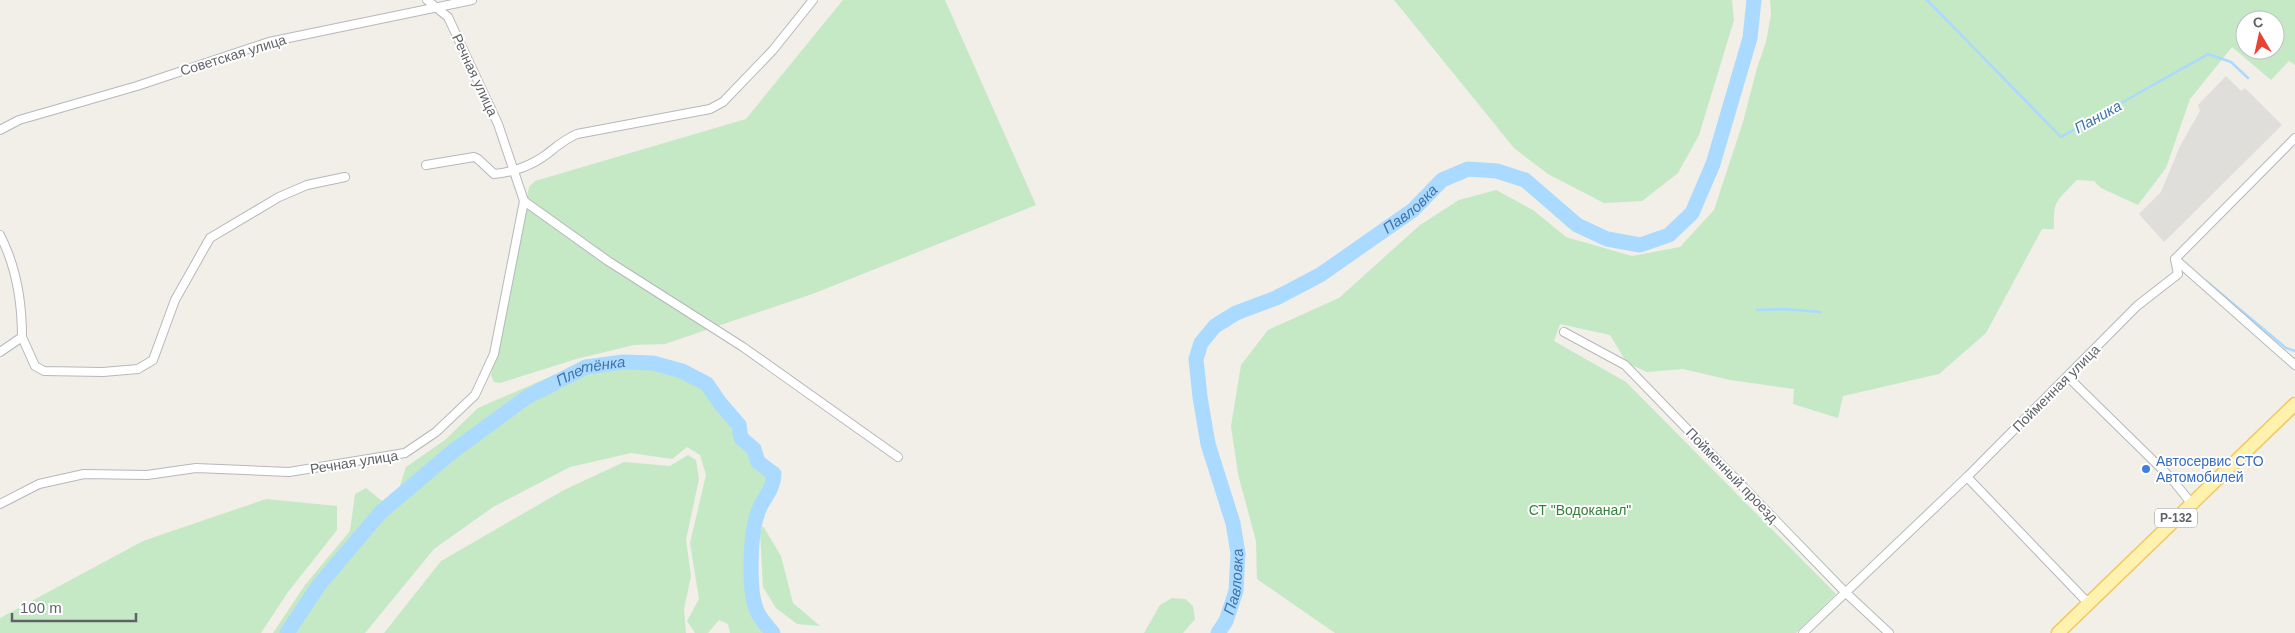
<svg xmlns="http://www.w3.org/2000/svg" width="2295" height="633" viewBox="0 0 2295 633" font-family="Helvetica,sans-serif">
	<style>
		.industrial { fill: #e0deda }
		.green { fill: #c5e8c5; fill-rule: evenodd }
		.lines { fill: none; stroke-linecap: round; stroke-linejoin: round }
		.stream { stroke: #aadaff; stroke-width: 2.5 }
		.river { stroke: #aadaff; stroke-width: 15 }
		.street-casing { stroke: #b5b8bc; stroke-width: 10 }
		.primary-casing { stroke: #f2c960; stroke-width: 15 }
		.street { stroke: #fff; stroke-width: 8 }
		.primary { stroke: #fff2af; stroke-width: 12 }
		.shop-dot { fill: #3f7fe0; stroke: #fff; stroke-width: 2 }
		.labels { text-anchor: middle; stroke-width: 4; stroke-linejoin: round; paint-order: stroke }
		.shield { fill: #fff; stroke: #8f9295; stroke-width: 1 }
		.shield-label { font-size: 12px; font-weight: bold; fill: #5f6368 }
		.street-label { font-size: 14px; fill: #5f6368; stroke: #fff }
		.shop-label { font-size: 14px; fill: #366cbe; stroke: #fff; text-anchor: start }
		.park-label { font-size: 14px; fill: #348238; stroke: #fff }
		.water-label { font-size: 15px; font-style: italic; fill: #4174aa; stroke: #fff }
	</style>
	<rect width="100%" height="100%" fill="#f1efe8"/>
	<!-- industrial -->
	<path class="industrial" d="M2226 76 2241 91 2245 88 2282 125 2164 242 2139 214 2161 192 2180 146 2200 111 2198 105Z"/>
	<!-- green -->
	<g class="green">
		<path d="M843 0H945L1036 205 815 293 665 344 634 345 576 359 500 383 494 382 491 375 529 187 535 181 746 119Z"/>
		<path d="M1394 0H1732L1734 20 1699 135 1678 173 1642 201 1604 203 1548 174 1514 148Z"/>
		<path d="M1770 0H2295V65L2289 61 2271 80 2232 47 2190 99 2166 168 2138 205 2101 188 2094 181 2077 180C2057 201 2053 199 2054 229H2042L1986 333 1939 374 1843 396 1838 418 1793 404 1794 389 1730 380 1683 369 1647 372 1627 363 1610 335 1560 324 1554 341 1626 382 1836 594 1796 633H1335L1257 579 1256 541 1238 474 1231 426 1241 365 1268 330 1339 298 1420 225 1459 200 1496 190 1533 210 1566 237 1632 256 1680 247 1714 210 1743 122 1757 68 1766 42 1771 15ZM2245 20H2275V50H2245Z"/>
		<path d="M623 362 653 363 682 371 707 384 720 403 739 425 741 438 754 449 758 462 774 474C773 492 763 497 758 512 750 533 748 592 757 612 761 619 767 625 771 631L767 633H730L728 624 719 620 708 633H695L687 621 699 599 690 543 706 475 700 455 687 447 672 459 631 453 570 467 493 507 434 549 365 633H273L305 585 350 531 355 494 366 488 382 501 399 489 406 467 445 440 478 408 554 375 569 376 586 367Z"/>
		<path d="M688 455 696 460 699 479 686 540 691 576 684 609 686 633H384L441 561 564 490 624 462 670 466Z"/>
		<path d="M266 499 337 506V530L288 592 261 633H0V618L143 541Z"/>
		<path d="M763 526 781 556 793 603 820 626 797 624 776 608 763 587 760 532Z"/>
		<path d="M1172 598 1185 599 1193 606 1195 619 1183 633H1144L1160 605Z"/>
	</g>
	<g class="lines">
		<!-- stream -->
		<g class="stream">
			<path d="M1927 0 2061 137 2208 54 2231 62 2248 78"/>
			<path d="M2206 281 2286 348 2295 351"/>
			<path d="M1757 310 1784 309 1820 312"/>
		</g>
		<!-- river -->
		<g class="river">
			<path id="s1" d="M287 633 319 585 381 512 452 452 527 397 586 367 623 362 653 363 682 371 707 384 720 403 739 425 741 438 754 449 758 462 774 474C773 492 763 497 758 512 750 533 748 591 757 611 760 619 768 627 773 633"/>
			<path id="s2" d="M1218 633 1226 621 1236 591 1238 553 1233 523 1208 444 1200 397 1196 359 1201 343 1215 326 1236 313 1276 298 1320 275 1413 210 1442 180 1468 169 1497 171 1525 180 1577 225 1607 239 1640 245 1669 235 1692 213 1713 164 1750 38 1754 0"/>
		</g>
		<defs>
			<g id="street">
				<path d="M0 130 19 120 137 86 269 42 472 0"/>
				<path d="M426 165 474 157 478 159 494 174C511 173 533 165 547 154 557 146 565 139 577 134L710 109 723 102 773 50 813 0"/>
				<path d="M524 201 608 261 743 347 898 457"/>
				<path d="M0 235C16 266 22 303 22 337L0 352"/>
				<path d="M2175 259 2295 365"/>
				<path d="M1564 332 1625 365 1845 592 1889 633"/>
				<path d="M22 337 35 366 44 371 103 372 138 369 153 360 175 300 210 238 279 197 307 185 345 177"/>
				<path d="M2068 377 2171 478 2191 503"/>
				<path d="M1967 477 2089 604"/>
				<path d="M0 504 39 484 84 474 147 475 196 468 289 472 405 453 436 432 475 395 494 354 524 201 498 124 448 17 427 0"/>
				<path d="M1803 633 1967 477 2137 306 2178 274 2175 259 2295 138"/>
			</g>
			<path id="primary" d="M2058 633 2295 404"/>
		</defs>
		<!-- street casing -->
		<use href="#street" class="street-casing"/>
		<!-- primary casing -->
		<use href="#primary" class="primary-casing"/>
		<!-- street -->
		<use href="#street" class="street"/>
		<!-- primary -->
		<use href="#primary" class="primary"/>
	</g>
	<!-- markers -->
	<circle class="shop-dot" cx="2146" cy="469" r="5"/>
	<g class="labels">
		<!-- shield labels -->
		<rect class="shield" x="2155" y="508.5" width="42" height="19" rx="4"/>
		<g class="shield-label">
			<text x="2176" y="522">Р-132</text>
		</g>
		<!-- street labels -->
		<g class="street-label">
			<text transform="translate(233 55) rotate(-17)" y="5">Советская улица</text>
			<text transform="translate(475 75) rotate(65)" y="5">Речная улица</text>
			<text transform="translate(2056 388) rotate(-45)" y="5">Пойменная улица</text>
			<text transform="translate(354 462) rotate(-9)" y="5">Речная улица</text>
			<text transform="translate(1732 475) rotate(46)" y="5">Пойменный проезд</text>
		</g>
		<!-- shop labels -->
		<g class="shop-label">
			<text x="2156" y="466">Автосервис СТО<tspan x="2156" dy="16">Автомобилей</tspan></text>
		</g>
		<!-- park labels -->
		<g class="park-label">
			<text x="1580" y="515">СТ "Водоканал"</text>
		</g>
		<!-- water labels -->
		<g class="water-label">
			<text transform="translate(2098 117) rotate(-29)" y="5">Паника</text>
			<text dy="5" stroke="none"><textPath href="#s2" startOffset="551">Павловка</textPath></text>
			<text dy="5" stroke="none"><textPath href="#s1" startOffset="409">Плетёнка</textPath></text>
			<text dy="5" stroke="none"><textPath href="#s2" startOffset="55">Павловка</textPath></text>
		</g>
	</g>
	<!-- north arrow -->
	<g transform="translate(2260 35) rotate(351)"><circle r="24" fill="#ffffff" stroke="#bfc1c3"/>
	<path d="M0-4L9 19L0 12L-9 19Z" fill="#ea4335"/>
	<text y="-8" font-size="14" font-weight="bold" text-anchor="middle" fill="#5f6368">С</text>
	</g>
	<!-- scale -->
	<path d="M12 613v8h124v-8" fill="none" stroke="#5f6368" stroke-width="2.5"/>
	<text x="20" y="613" font-size="15" fill="#5f6368" stroke="#ffffff" stroke-width="4" paint-order="stroke">100 m</text>
</svg>
